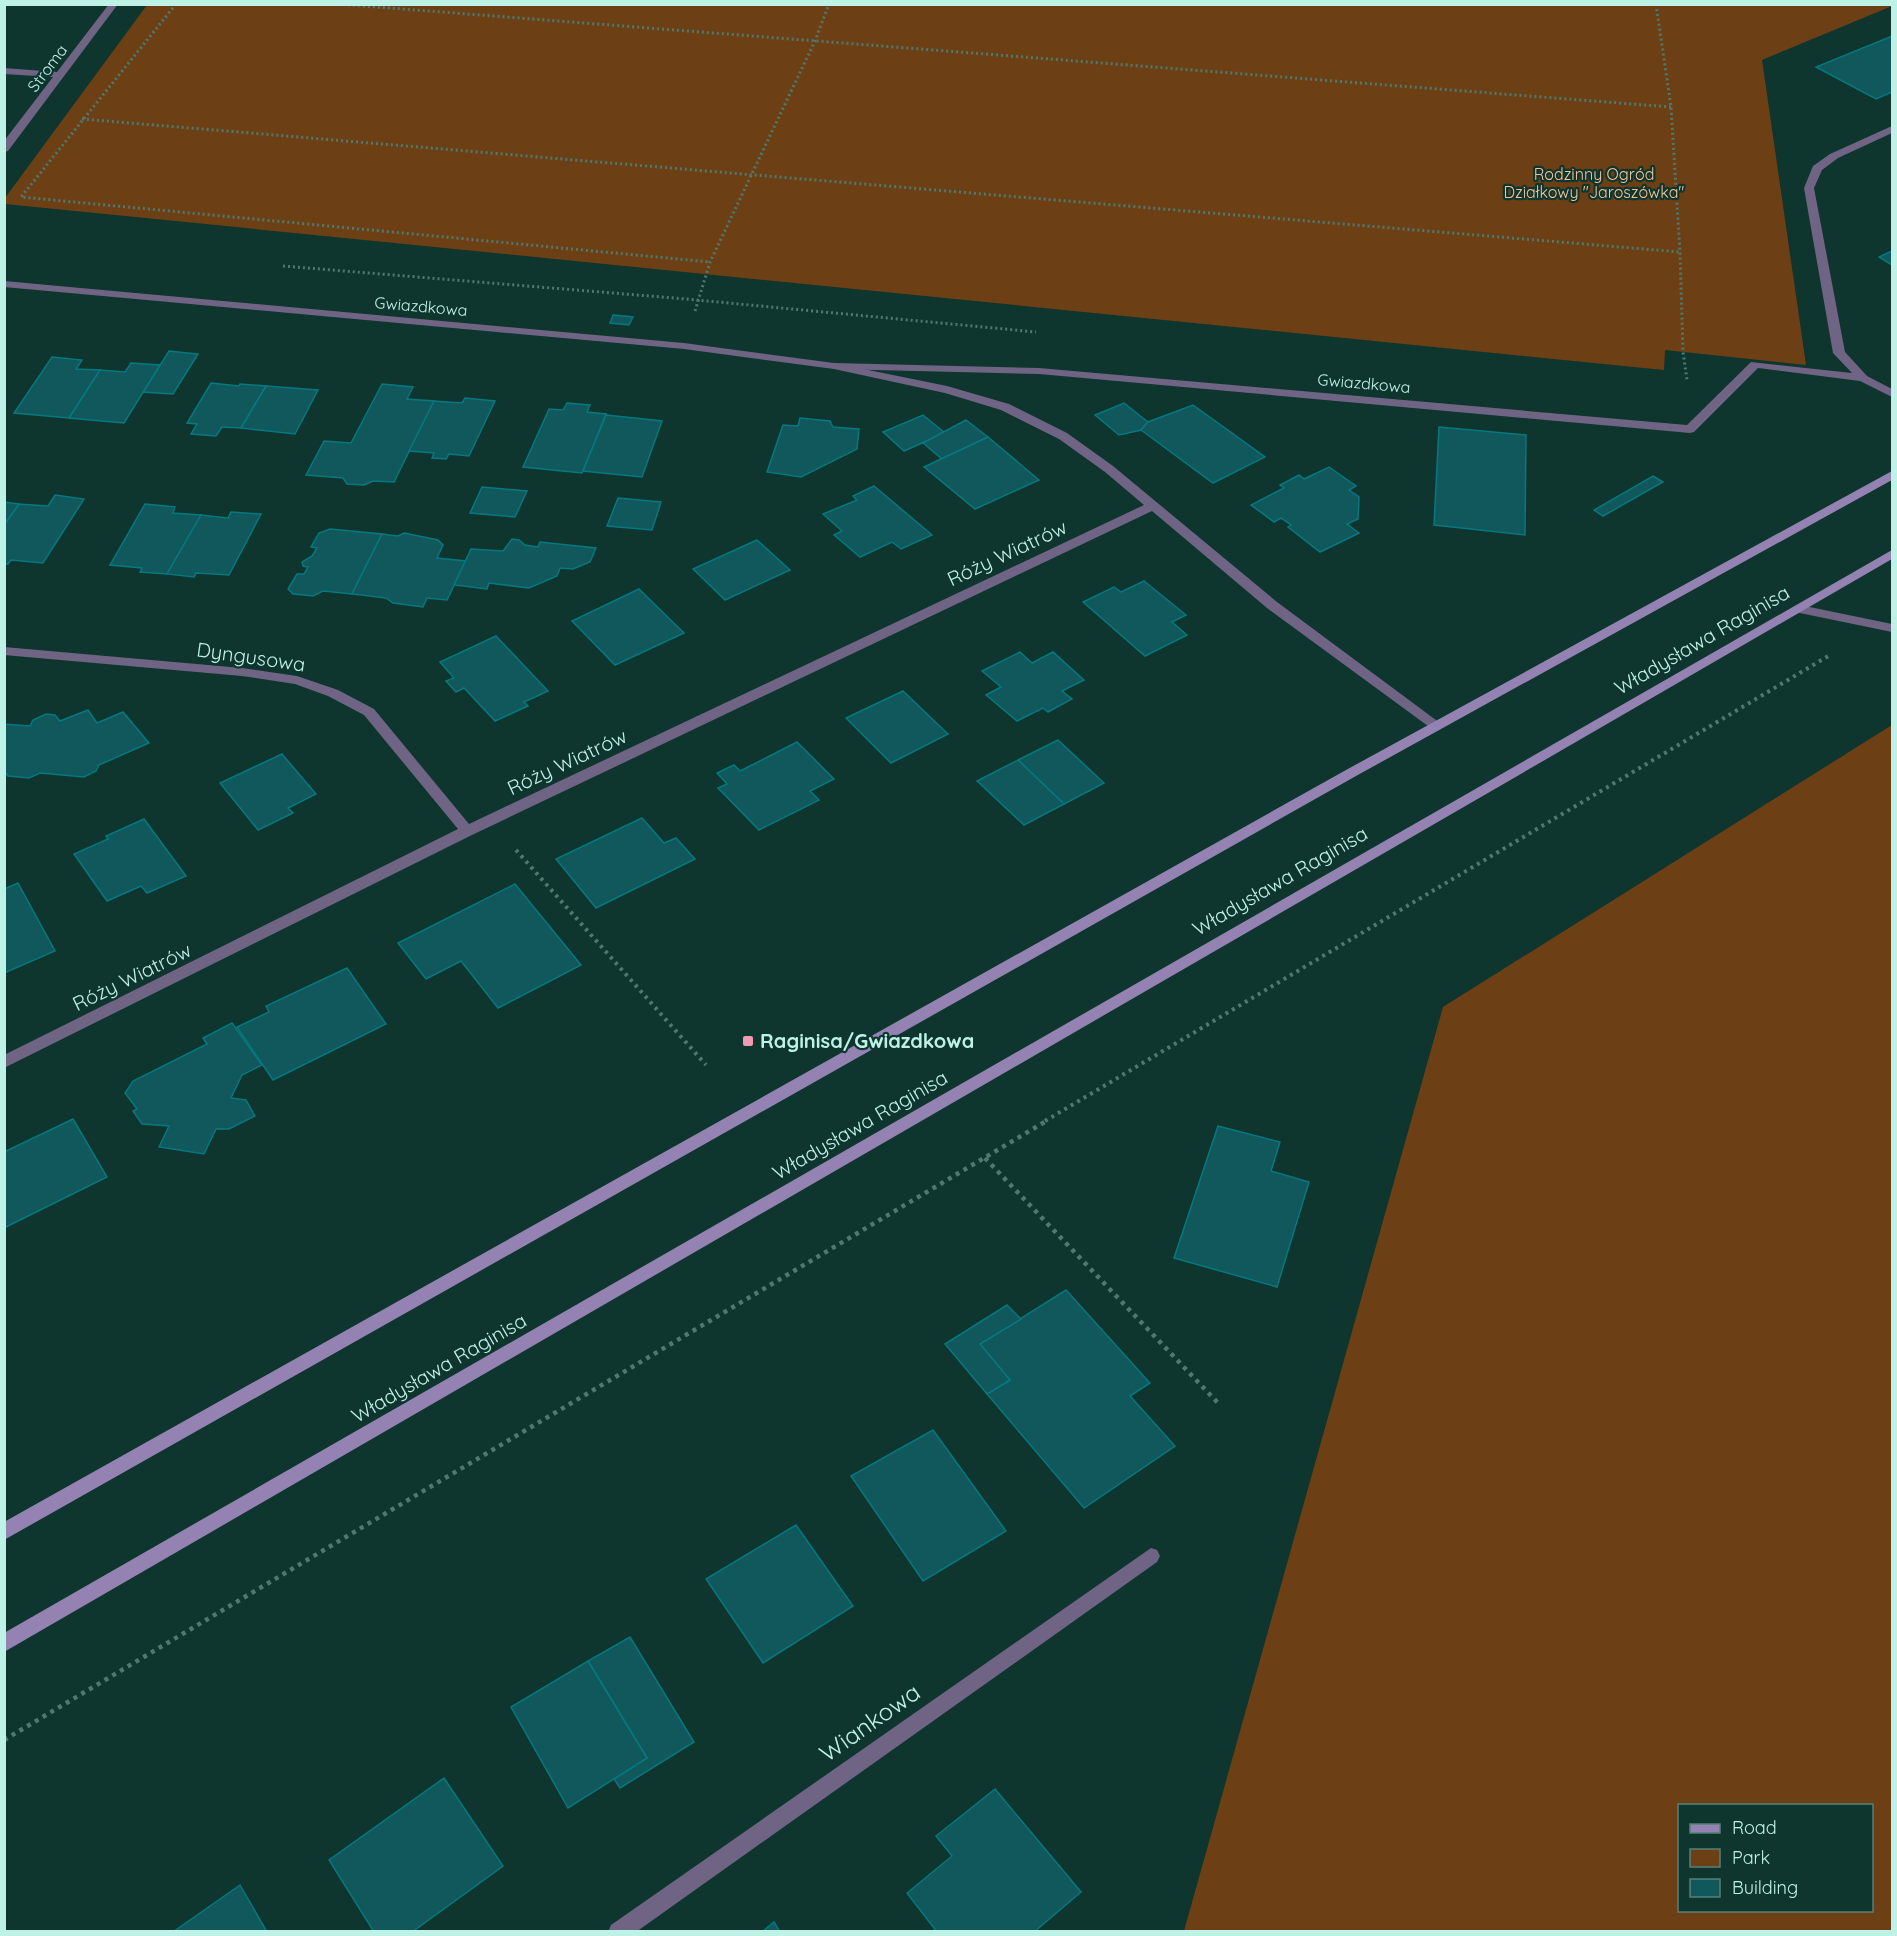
<svg xmlns="http://www.w3.org/2000/svg" width="1897" height="1936" viewBox="0 0 1897 1936" font-family="Quicksand,sans-serif">
	<style>
		.green { fill: #6c4014; fill-rule: evenodd }
		.building { fill: #11585c; stroke: #06787f; stroke-width: 1.5 }
		.lines { fill: none; stroke-linecap: round; stroke-linejoin: round }
		.path-far2 { stroke: #4e7971; stroke-width: 3; stroke-dasharray: 2 3; stroke-linecap: butt }
		.path-far1 { stroke: #4e7971; stroke-width: 4; stroke-dasharray: 3 4.5; stroke-linecap: butt }
		.path { stroke: #4e7971; stroke-width: 4.5; stroke-dasharray: 4 5; stroke-linecap: butt }
		.service { fill: #6f6483; fill-rule: evenodd }
		.minor { fill: #6f6483; fill-rule: evenodd }
		.secondary { fill: #9482b3; fill-rule: evenodd }
		.poi-dot { fill: #f19ab3; stroke: #0f352f; stroke-width: 2 }
		.labels { text-anchor: middle; stroke-width: 4.5; stroke-linejoin: round; paint-order: stroke }
		.far-street-label { font-size: 16px; fill: #bef2e7; stroke: #0f352f }
		.far-park-label { font-size: 16px; fill: #f9c497; stroke: #0f352f }
		.street-label { font-size: 20px; fill: #bef2e7; stroke: #0f352f }
		.poi-label { font-size: 20px; font-weight: bold; fill: #bef2e7; stroke: #0f352f; text-anchor: start }
		.near-street-label { font-size: 24px; fill: #bef2e7; stroke: #0f352f }
	</style>
	<rect width="100%" height="100%" fill="#0f352f"/>
	<!-- green -->
	<g class="green">
		<path d="M147 5 1892 4V6L1762 60 1806 365 1665 350 1664 370 5 204V198Z"/>
		<path d="M1892 725V1931H1184L1443 1007ZM1680 1806H1872V1910H1680Z"/>
	</g>
	<!-- building -->
	<g class="building">
		<path d="M1892 36V92L1876 99 1816 67Z"/>
		<path d="M1892 251V265L1879 257Z"/>
		<path d="M613 315 633 317 629 325 610 323Z"/>
		<path d="M169 351 198 354 173 394 143 392Z"/>
		<path d="M52 357 82 360 76 369 100 370 69 418 14 413Z"/>
		<path d="M131 363 160 365 124 423 69 418 100 370 125 372Z"/>
		<path d="M211 383 239 386 240 384 266 386 241 428 222 427 216 436 191 434 197 424 187 423Z"/>
		<path d="M382 384 413 387 407 399 434 401 394 482 373 481 364 485 347 484 343 478 306 475 324 441 351 443Z"/>
		<path d="M266 386 318 390 295 434 241 428Z"/>
		<path d="M465 398 495 401 469 456 449 454 446 459 432 458 434 453 409 451 434 401 462 403Z"/>
		<path d="M567 403 590 405 587 412 606 414 582 473 523 467 549 409 563 410Z"/>
		<path d="M1124 403 1148 422 1141 430 1119 435 1095 415Z"/>
		<path d="M1193 405 1265 457 1213 483 1141 430 1148 422Z"/>
		<path d="M606 415 662 421 642 477 583 471Z"/>
		<path d="M923 415 945 433 904 451 883 432Z"/>
		<path d="M800 418 830 421 833 427 859 429 857 449 801 477 767 472 783 425 798 426Z"/>
		<path d="M966 420 988 437 942 459 923 443Z"/>
		<path d="M1439 427 1526 435 1525 535 1434 525Z"/>
		<path d="M988 437 1039 480 975 509 924 467Z"/>
		<path d="M1329 467 1356 486 1349 490 1359 497 1358 519 1347 524 1359 533 1320 552 1288 527 1291 525 1281 518 1274 522 1251 505 1284 488 1280 485 1299 475 1304 479Z"/>
		<path d="M1653 476 1663 482 1603 516 1594 510Z"/>
		<path d="M874 486 932 535 901 549 892 542 860 557 834 535 842 531 823 514 857 500 853 496Z"/>
		<path d="M482 487 527 491 515 517 470 513Z"/>
		<path d="M55 495 84 499 43 563 11 560 8 564H4V525L19 504 48 506Z"/>
		<path d="M618 498 661 502 652 530 607 526Z"/>
		<path d="M4 502 19 504 4 525Z"/>
		<path d="M145 504 175 507 173 513 201 515 167 574 140 572 142 568 110 565Z"/>
		<path d="M231 512 261 514 229 575 196 573 194 577 167 574 201 515 228 518Z"/>
		<path d="M330 529 382 534 352 594 323 591 313 596 293 594 288 589 297 574H304L308 567 303 566 302 562 312 556 317 548 311 547 319 533Z"/>
		<path d="M404 533 438 540 443 545 437 558 466 561 447 600 427 598 423 607 393 603 386 598 352 594 382 534 398 536Z"/>
		<path d="M512 539 519 540 525 545 538 547 540 542 596 548 590 562 573 569 560 568 557 576 529 588 489 583 487 589 454 585 471 549 503 551Z"/>
		<path d="M757 540 790 570 725 600 693 569Z"/>
		<path d="M1144 581 1186 615 1172 622 1187 635 1145 656 1083 602 1114 587 1121 592Z"/>
		<path d="M639 589 684 633 615 665 572 621Z"/>
		<path d="M496 636 548 691 524 702 528 706 495 721 464 688 456 692 446 681 454 678 440 662Z"/>
		<path d="M1020 652 1032 663 1053 652 1084 680 1062 691 1072 699 1048 712 1043 708 1017 721 986 695 1001 687 982 671Z"/>
		<path d="M903 691 948 734 891 763 846 718Z"/>
		<path d="M88 710 97 723 123 712 149 743 99 765 96 771 84 777 40 773 29 778 8 776 4 771V724L30 726 33 720 46 714 55 715 60 721Z"/>
		<path d="M1058 740 1104 783 1064 804 1018 760Z"/>
		<path d="M797 742 834 779 810 791 819 800 759 830 718 788 727 784 717 773 734 765 740 771Z"/>
		<path d="M282 754 316 794 288 808 293 813 258 830 220 783Z"/>
		<path d="M1018 760 1064 804 1024 825 977 781Z"/>
		<path d="M642 818 664 843 676 838 695 859 596 908 556 859Z"/>
		<path d="M144 819 186 876 147 893 141 886 107 901 74 854 108 839 106 836Z"/>
		<path d="M18 883 55 951 4 973V889Z"/>
		<path d="M515 884 581 965 498 1008 461 961 426 979 398 943Z"/>
		<path d="M347 968 386 1024 273 1080 237 1027 269 1012 266 1006Z"/>
		<path d="M232 1023 262 1065 242 1075 231 1098 246 1100 255 1116 229 1129H216L204 1154 159 1147 169 1126 142 1124 133 1111 137 1109 125 1093 133 1081 207 1044 203 1038Z"/>
		<path d="M73 1119 107 1177 4 1228V1152Z"/>
		<path d="M1218 1126 1280 1142 1271 1171 1309 1182 1277 1287 1174 1258Z"/>
		<path d="M1066 1290 1150 1383 1130 1396 1175 1446 1084 1508 987 1394 1010 1380 980 1344Z"/>
		<path d="M1007 1305 1021 1319 980 1344 1010 1380 987 1394 945 1344Z"/>
		<path d="M933 1430 1006 1531 923 1581 851 1476Z"/>
		<path d="M796 1525 853 1606 763 1663 706 1579Z"/>
		<path d="M630 1637 694 1742 620 1788 614 1779 647 1758 588 1661Z"/>
		<path d="M588 1661 647 1758 568 1808 511 1707Z"/>
		<path d="M444 1778 503 1866 412 1932H374L329 1860Z"/>
		<path d="M995 1789 1081 1892 1034 1932H937L907 1893 952 1856 936 1836Z"/>
		<path d="M240 1885 267 1932H173Z"/>
		<path d="M774 1922 780 1932H762Z"/>
	</g>
	<g class="lines">
		<!-- path-far2 -->
		<g class="path-far2">
			<path d="M176 4 21 197 710 262"/>
			<path d="M338 4 1671 107"/>
			<path d="M1656 4 1671 107 1680 252 1683 352 1687 380"/>
			<path d="M82 119 1680 252"/>
			<path d="M283 266 686 299 1036 332"/>
			<path d="M695 311 710 262 815 41 829 4"/>
		</g>
		<!-- path-far1 -->
		<g class="path-far1">
			<path d="M516 850 706 1065"/>
			<path d="M1045 1121 1830 655"/>
		</g>
		<!-- path -->
		<g class="path">
			<path d="M985 1158 1218 1403"/>
			<path d="M4 1740 1048 1120"/>
		</g>
		<!-- service -->
		<g class="service">
			<path d="M1892 126V133L1838 158 1822 170 1814 188 1845 352 1867 376 1892 389V397L1860 381 1758 368 1694 432 1690 433 1039 374 834 369 828 366 834 363 1039 368 1687 425 1751 362 1852 373 1833 353 1804 188 1813 166 1830 154Z"/>
			<path d="M1800 605 1892 624V632L1795 612 1794 609Z"/>
		</g>
		<!-- minor -->
		<g class="minor">
			<path d="M109 4H118L8 151 4 152V141L53 77 4 74V68L57 72Z"/>
			<path d="M4 281 684 343 834 363 947 386 1009 404 1067 433 1113 466 1277 602 1444 726 1437 731 1432 729 1267 608 1152 511 472 835 4 1068V1055L458 829 364 715 328 696 295 684 242 676 4 655V647L242 668 297 676 338 690 374 709 469 824 1144 505 1105 472 1059 439 1001 410 945 393 834 369 684 349 4 287Z"/>
			<path d="M1151 1548 1157 1550 1160 1556 1157 1562 636 1932H608L611 1925Z"/>
		</g>
		<!-- secondary -->
		<g class="secondary">
			<path d="M1892 471V480L1356 776 4 1540V1522L1346 770Z"/>
			<path d="M1892 550V559L4 1652V1633Z"/>
		</g>
	</g>
	<!-- markers -->
	<rect class="poi-dot" x="742" y="1035" width="12" height="12" rx="3"/>
	<g class="labels">
		<!-- far-street labels -->
		<g class="far-street-label">
			<text transform="translate(47 68) rotate(-53)" y="6">Stroma</text>
			<text transform="translate(421 306) rotate(5)" y="6">Gwiazdkowa</text>
			<text transform="translate(1364 383) rotate(5)" y="6">Gwiazdkowa</text>
		</g>
		<!-- far-park labels -->
		<g class="far-park-label">
			<text x="1594" y="180">Rodzinny Ogród<tspan x="1594" dy="18">Działkowy "Jaroszówka"</tspan></text>
		</g>
		<!-- street labels -->
		<g class="street-label">
			<text transform="translate(1007 553) rotate(-25)" y="7">Róży Wiatrów</text>
			<text transform="translate(1702 640) rotate(-30)" y="7">Władysława Raginisa</text>
			<text transform="translate(251 657) rotate(8)" y="7">Dyngusowa</text>
			<text transform="translate(567 762) rotate(-25)" y="7">Róży Wiatrów</text>
			<text transform="translate(1280 881) rotate(-30)" y="7">Władysława Raginisa</text>
			<text transform="translate(132 977) rotate(-26)" y="7">Róży Wiatrów</text>
			<text transform="translate(860 1125) rotate(-30)" y="7">Władysława Raginisa</text>
			<text transform="translate(439 1368) rotate(-30)" y="7">Władysława Raginisa</text>
		</g>
		<!-- poi labels -->
		<g class="poi-label">
			<text x="760" y="1048">Raginisa/Gwiazdkowa</text>
		</g>
		<!-- near-street labels -->
		<g class="near-street-label">
			<text transform="translate(870 1723) rotate(-35)" y="8">Wiankowa</text>
		</g>
	</g>
	<!-- border -->
	<rect width="1897" height="1936" fill="none" stroke="#bef2e7" stroke-width="12"/>
	<!-- legend -->
	<rect x="1678" y="1804" width="195" height="108" fill="#0f352f" stroke="#558179" stroke-width="1.5"/>
	<rect x="1690" y="1824" width="30" height="9" fill="#9482b3" stroke="#558179" stroke-width="1.5"/>
	<text x="1732" y="1834" font-size="18" fill="#bef2e7">Road</text>
	<rect x="1690" y="1849" width="30" height="18" fill="#6c4014" stroke="#558179" stroke-width="1.5"/>
	<text x="1732" y="1864" font-size="18" fill="#bef2e7">Park</text>
	<rect x="1690" y="1879" width="30" height="18" fill="#11585c" stroke="#558179" stroke-width="1.5"/>
	<text x="1732" y="1894" font-size="18" fill="#bef2e7">Building</text>
</svg>
